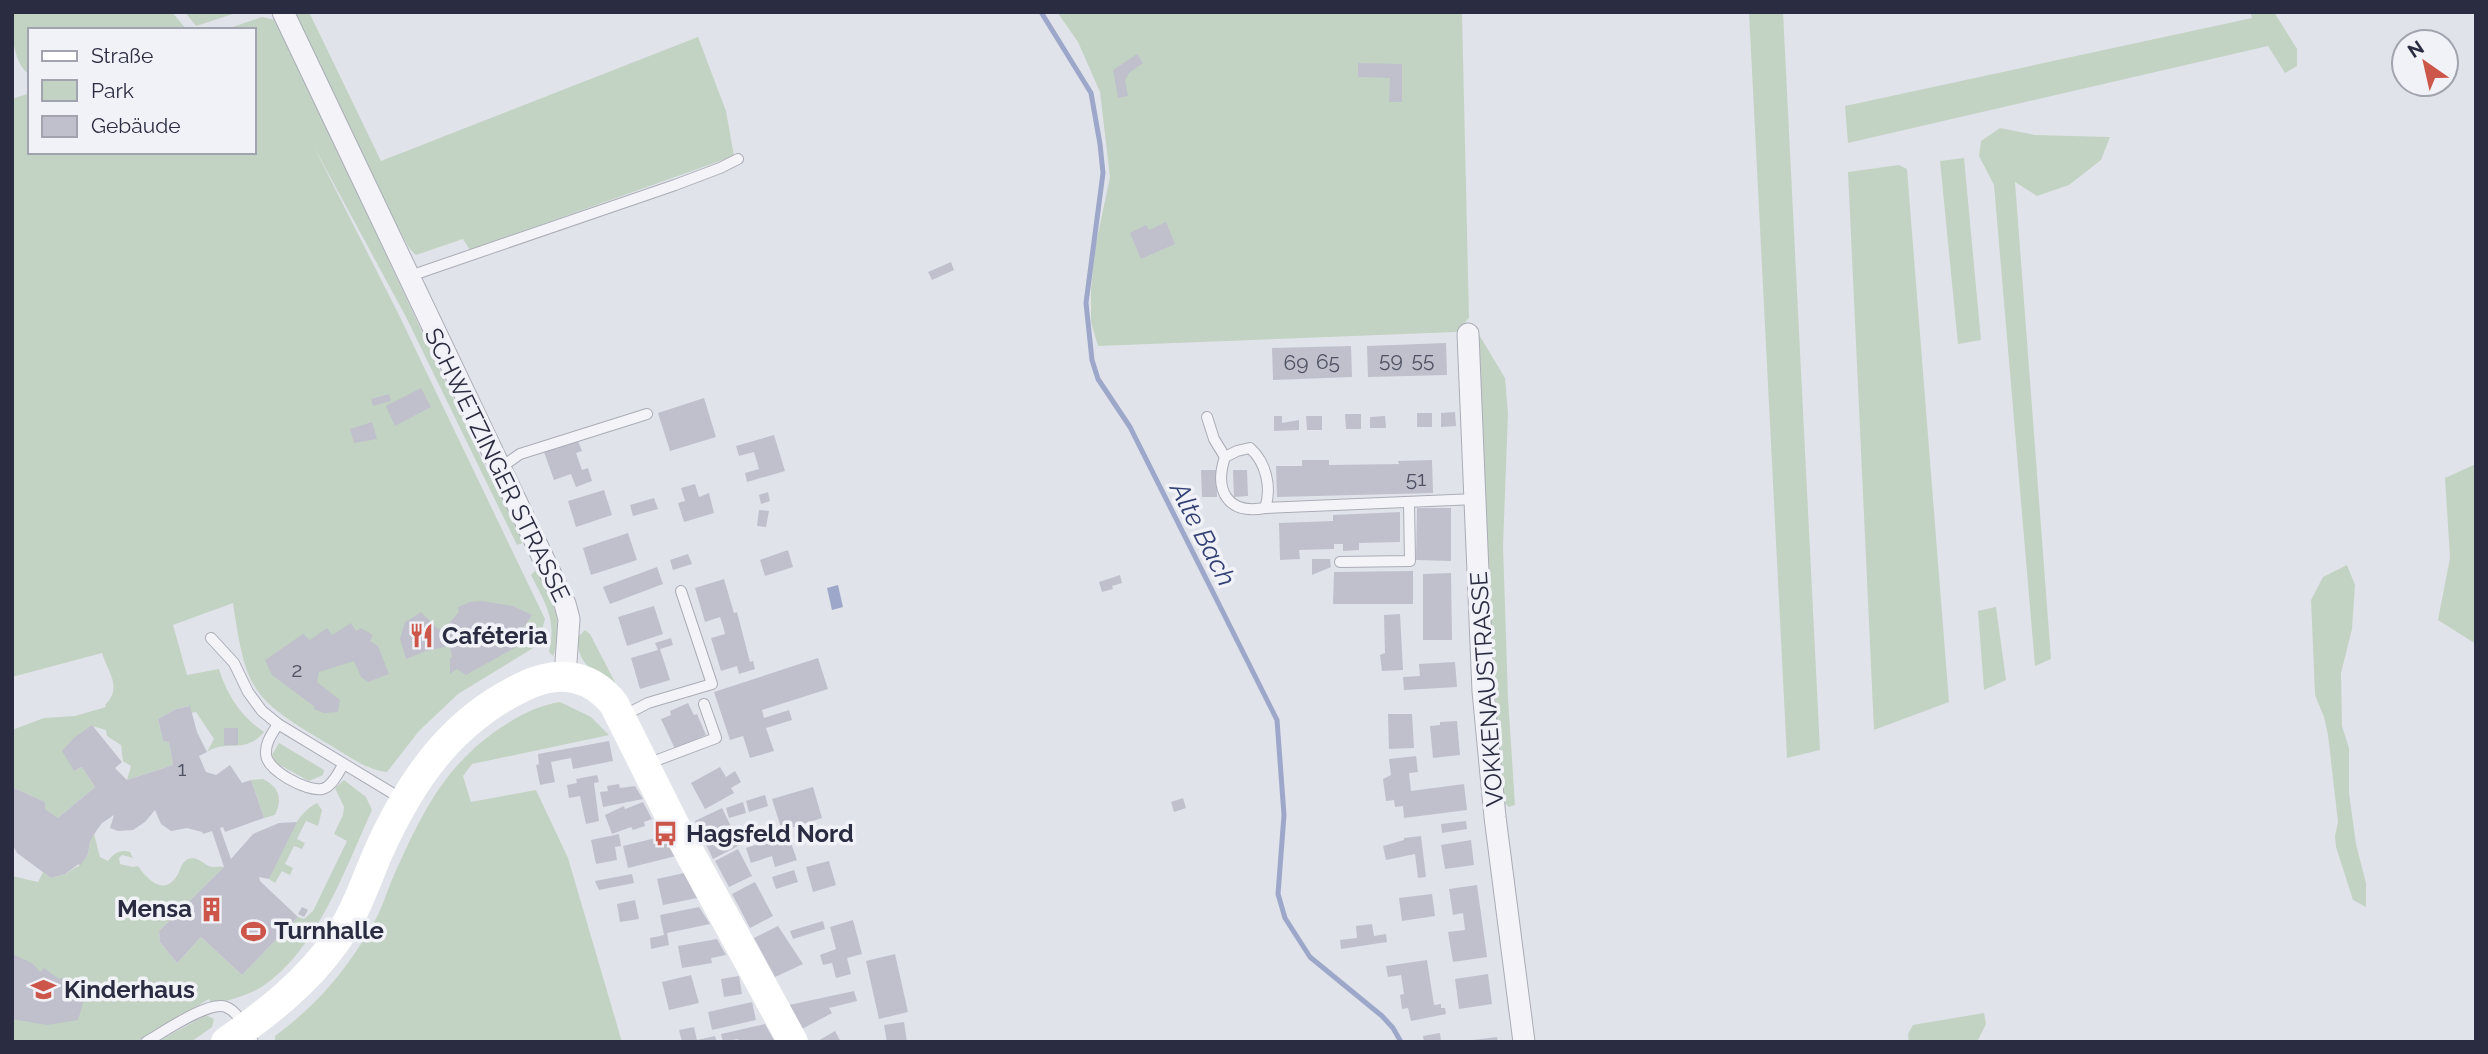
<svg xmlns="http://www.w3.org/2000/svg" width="2488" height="1054" viewBox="0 0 2488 1054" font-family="Raleway,sans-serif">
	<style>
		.green { fill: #c3d3c3 }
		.water { fill: #9da7c9 }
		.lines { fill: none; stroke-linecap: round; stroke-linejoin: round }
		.stream { stroke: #9da7c9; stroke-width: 5 }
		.building { fill: #bfc0cc }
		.lane-casing { stroke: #aaacb7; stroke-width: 12 }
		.street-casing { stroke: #aaacb7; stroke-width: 23 }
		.lane { stroke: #f4f4f8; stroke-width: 10 }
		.street { stroke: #f4f4f8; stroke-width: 21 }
		.secondary { stroke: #fff; stroke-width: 30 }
		.labels { text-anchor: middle; stroke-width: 7; stroke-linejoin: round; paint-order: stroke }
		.number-label { font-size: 21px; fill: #4f5164 }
		.street-label { font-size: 24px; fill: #2a2c41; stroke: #f1f2f7 }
		.poi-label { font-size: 24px; font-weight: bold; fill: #2a2c41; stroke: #f1f2f7; text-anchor: start }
		.water-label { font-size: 26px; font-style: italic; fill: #344175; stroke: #f1f2f7 }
	</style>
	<rect width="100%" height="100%" fill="#e1e3ea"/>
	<!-- green -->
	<g class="green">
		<path d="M12 12H172L186 29 30 30V75C12 63 12 31 12 12Z"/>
		<path d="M185 12H239L196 26Z"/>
		<path d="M294 12H309L381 161 698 37 726 111 734 156 470 250 463 239 416 255 409 248 397 226Z"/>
		<path d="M1057 12H1462L1469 318 1456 332 1098 346 1091 322V289L1095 248 1110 177 1100 92 1078 42Z"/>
		<path d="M1749 12H1783L1820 750 1787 758Z"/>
		<path d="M2250 12H2274L2297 49V66L2285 73 2268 46 1848 143 1845 106 2252 18Z"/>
		<path d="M262 17 276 20 483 462 525 542 517 545 406 317 314 147 398 313 545 619 538 645 458 694 419 731 387 772C366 770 347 755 330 745 252 699 246 692 233 603L173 625 187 675 219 669C227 695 241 717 264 732 245 755 227 739 207 752L214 739 196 712 190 713 189 706 176 709 158 719 163 741 169 742 173 765 127 780 131 766 123 761 121 745 107 736 106 730 92 726 74 771 82 767 95 787 58 818 45 809V802L12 787V730L44 718 75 716 106 707 105 705C123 687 108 673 102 653L12 677V99L30 93V152H254V30H224Z"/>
		<path d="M2000 128 2035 135 2110 137 2101 160 2069 185 2037 196 2015 182 2051 659 2035 666 1994 185 1979 156 1981 141Z"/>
		<path d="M1964 158 1981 340 1958 344 1940 161Z"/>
		<path d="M1899 165 1907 169 1949 702 1874 730 1848 172Z"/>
		<path d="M1478 333 1505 378 1508 414 1503 546 1508 698 1515 805 1509 807 1503 802 1493 663Z"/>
		<path d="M2476 464V644L2438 620 2450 558 2445 478Z"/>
		<path d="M2347 565 2355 585 2352 629 2341 673 2342 726 2349 748V793L2356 844 2366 883V907L2353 900 2336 847 2335 836 2338 822 2328 735 2324 717 2315 695 2311 600 2323 577Z"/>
		<path d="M537 569C551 598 566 623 553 656L549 652C557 619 545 603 531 575Z"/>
		<path d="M1996 607 2006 680 1984 690 1978 611Z"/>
		<path d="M585 630 590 634 619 690C600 675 573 664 579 636Z"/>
		<path d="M560 702 591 717 609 735 472 764 463 776 471 802 536 790 568 858 622 1042H275V1036C319 1003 345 972 373 924 382 909 387 891 394 875 420 818 441 771 493 733 514 718 535 706 560 702Z"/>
		<path d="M279 743 324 770 323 775 309 781 276 763 272 755Z"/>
		<path d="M263 779C279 787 283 799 275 815L264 818 251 780Z"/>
		<path d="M344 780 366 797 372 810C346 867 317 950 263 986 248 996 229 1000 212 1005L209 999 136 1042H12V876L38 882 43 872 51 878 65 874 80 865 88 854 90 841 94 834 100 857 108 861C114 853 120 849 130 852L133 858 122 855 119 858 120 864 133 867 138 866C147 879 163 896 176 877 181 871 180 863 188 859 198 855 204 866 213 867 217 867 221 866 224 867L159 931 160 942 177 963 201 937 242 975 298 917 304 919 313 911 347 841 334 834 343 815 344 807 335 788Z"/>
		<path d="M317 803 322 810 318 826 306 821 297 839 305 843 302 849 294 846 285 864 293 868 290 875 282 871 275 883 269 879C280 856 293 814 317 803Z"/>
		<path d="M1984 1013 1986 1024 1977 1042H1909L1908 1034 1913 1025Z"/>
		<path d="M206 1015 214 1019 212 1027 191 1042H157Z"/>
	</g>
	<!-- water -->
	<path class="water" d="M838 585 843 607 832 610 827 588Z"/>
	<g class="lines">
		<!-- stream -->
		<path class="stream" d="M1041 12 1091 93 1100 144 1103 173 1086 303 1092 360 1098 379 1130 427 1277 720 1284 815 1278 894 1285 918 1310 957 1382 1016 1393 1028 1401 1042"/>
	</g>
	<!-- building -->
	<g class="building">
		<path d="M1137 54 1143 63 1129 73 1125 80 1128 96 1118 98 1113 70Z"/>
		<path d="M1358 63 1402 64V102H1389L1390 78 1358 77Z"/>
		<path d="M1166 222 1175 244 1141 259 1130 233 1146 225 1149 230Z"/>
		<path d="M951 262 954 270 932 280 928 272Z"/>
		<path d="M1446 343 1447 375 1368 377 1367 346Z"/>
		<path d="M1351 346 1352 377 1273 380 1272 348Z"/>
		<path d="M421 388 431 407 395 426 386 406Z"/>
		<path d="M389 394 391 401 373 406 371 399Z"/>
		<path d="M704 398 716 437 670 451 658 413Z"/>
		<path d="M1455 412 1456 426 1441 427V413Z"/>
		<rect x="1417" y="413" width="15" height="14"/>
		<path d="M1345 414H1361V429H1346Z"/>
		<path d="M1274 416H1282V423L1299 420V430L1274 431Z"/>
		<path d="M1306 416H1322V430H1307Z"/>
		<path d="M1385 416 1386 428H1370V417Z"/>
		<path d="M372 422 377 439 354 443 350 429Z"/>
		<path d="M774 435 785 471 747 482 745 473 759 469 754 452 739 456 736 446Z"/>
		<path d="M578 441 582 451 576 453 582 470 588 468 592 481 576 487 571 474 554 480 544 452Z"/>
		<path d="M1302 460H1329V465L1399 464 1398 461 1432 460 1433 493 1277 497 1276 466H1302Z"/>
		<path d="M1201 470H1216L1217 497H1202Z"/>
		<path d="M1233 470H1247L1248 496 1234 497Z"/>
		<path d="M695 484 699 497 709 493 714 513 684 522 678 503 685 501 681 488Z"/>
		<path d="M604 490 612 515 576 527 568 501Z"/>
		<path d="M768 492 770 501 761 504 759 495Z"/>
		<path d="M654 498 658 509 633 516 630 505Z"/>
		<path d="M1417 508H1451V561L1416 560Z"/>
		<path d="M759 510 769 511 766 527 757 526Z"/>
		<path d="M1400 512V542L1359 543V550L1343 551V544H1334V549L1299 550 1300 559 1280 560 1279 523 1333 521V515Z"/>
		<path d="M628 533 637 560 591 575 583 548Z"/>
		<path d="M788 550 793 567 765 576 760 560Z"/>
		<path d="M688 554 692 564 673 570 670 560Z"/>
		<path d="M1312 559H1330L1331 567 1312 575Z"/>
		<path d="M657 567 663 584 610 604 603 587Z"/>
		<path d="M1413 571V604H1333L1334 572Z"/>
		<path d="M1451 573 1452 640H1423V574Z"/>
		<path d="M1120 575 1122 583 1112 586 1113 589 1102 592 1099 582Z"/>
		<path d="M724 579 734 613 737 612 750 662 753 661 755 669 739 674 737 666 721 671 711 638 725 634 723 626 720 617 705 622 695 588Z"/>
		<path d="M482 601 513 606 532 615 514 642 518 646 466 675 457 669 450 674V658L452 657 450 646 426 651 406 659 400 639 405 622 421 612 437 628 443 630 459 612 458 607 470 602Z"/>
		<path d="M654 606 663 634 627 646 618 617Z"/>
		<path d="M1400 614 1403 670 1382 671 1380 655 1385 653 1384 615Z"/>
		<path d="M351 623 356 631 361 628 373 635 370 641 378 646 389 674 368 682 361 677 354 661 319 672 317 682 340 700 338 712 324 713 314 709 315 707 272 675 265 660 303 634 310 640 327 628 332 635Z"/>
		<path d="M671 638 673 645 660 649 670 680 640 689 631 658 658 650 655 643Z"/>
		<path d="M818 658 828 689 762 710 764 718 789 710 792 720 766 728 774 751 750 758 743 736 730 740 714 692Z"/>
		<path d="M1455 662 1457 687 1404 690 1403 677 1420 676 1419 664Z"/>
		<path d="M688 703 694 715 697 714 706 735 675 749 661 719 671 715 670 711Z"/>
		<path d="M190 706 197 732 207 752 199 756 206 772 216 775 230 765 242 783 251 780 264 818 225 832 223 827 220 828 231 859 253 834 279 823 297 822 269 879 259 877 260 881 298 917 242 975 201 937 177 963 160 942 159 931 224 867 212 831 203 834 202 832 187 828 171 831 161 824 155 810 145 822 133 830 118 831 110 828 114 815 102 823 97 830 90 841 88 854 80 866 79 864 65 874 51 878 17 853 12 844V787L45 802V809L58 818 95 787 82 767 74 771 62 751 75 737 92 725 122 762 115 768 127 780 173 765 169 742 163 741 158 719 176 709Z"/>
		<path d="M1388 714H1412L1414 748 1389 749Z"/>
		<path d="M1457 721 1460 755 1433 758 1430 726 1440 725V722Z"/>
		<rect x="224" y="728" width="14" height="17"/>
		<path d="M609 741 613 761 573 769 571 758 551 762 555 782 540 785 536 765 539 764 538 754Z"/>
		<path d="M1416 756 1418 772 1409 773 1411 791 1464 784 1467 810 1404 818 1403 806 1395 807 1394 800 1386 801 1383 779 1391 775 1389 759Z"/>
		<path d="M720 767 726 777 735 771 741 782 731 788 734 793 705 809 691 783Z"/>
		<path d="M597 775 599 782 594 783 599 821 586 824 580 796 569 798 567 785 577 783 576 779Z"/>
		<path d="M619 784 620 788 635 786 643 799 603 807 600 792 608 791 607 786Z"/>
		<path d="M813 787 822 818 782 831 772 799Z"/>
		<path d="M765 795 768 806 749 812 746 801Z"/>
		<path d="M1183 798 1186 808 1174 812 1171 802Z"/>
		<path d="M643 802 652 819 644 822 645 826 633 830 631 827 612 834 605 815 624 806 625 809Z"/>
		<path d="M743 802 746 813 729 818 726 808Z"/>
		<path d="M722 808 740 845 713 859 695 821Z"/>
		<path d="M1466 821 1467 829 1442 833 1441 824Z"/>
		<path d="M619 834 621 846 615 847 617 860 596 864 591 840Z"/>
		<path d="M664 836 676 856 628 868 623 846Z"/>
		<path d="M1421 836 1426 877 1418 878 1415 854 1386 860 1383 846 1404 840V838Z"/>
		<path d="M776 838 778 844 790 840 797 860 775 867 772 856 751 863 746 848Z"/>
		<path d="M1471 840 1474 865 1445 869 1441 845Z"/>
		<path d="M738 849 752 876 729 887 715 861Z"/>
		<path d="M829 861 836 885 813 892 806 867Z"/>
		<path d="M794 870 798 882 776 889 772 877Z"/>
		<path d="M684 873 697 898 663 905 657 879Z"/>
		<path d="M632 874 634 883 599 890 595 881Z"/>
		<path d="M755 882 773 916 750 928 732 894Z"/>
		<path d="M1477 885 1487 957 1453 962 1448 932 1465 930 1463 913 1453 915 1449 889Z"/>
		<path d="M1432 894 1435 916 1402 921 1399 898Z"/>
		<path d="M635 900 639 919 620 922 617 904Z"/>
		<path d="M302 907 308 910 304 917 298 914Z"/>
		<path d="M699 907 710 924 667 933 669 945 651 949 650 938 664 935 660 915Z"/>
		<path d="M853 920 862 954 847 958 851 974 836 978 832 963 823 965 820 955 836 949 830 927Z"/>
		<path d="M823 921 825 929 793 939 790 931Z"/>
		<path d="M1372 924 1374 936 1386 934 1387 942 1341 949 1340 940 1357 938 1356 926Z"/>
		<path d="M778 926 803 964 775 977 754 938Z"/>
		<path d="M717 939 726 955 711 958 712 963 682 968 678 946Z"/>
		<path d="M12 954 32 963 40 972 44 968 59 979 61 978 77 988 76 991 85 997 78 1020 47 1025 12 1019Z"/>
		<path d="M895 954 908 1012 879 1019 866 961Z"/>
		<path d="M1427 960 1434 1005 1441 1004V1008H1445L1446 1014 1411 1021 1408 1008 1402 1009 1400 995 1404 994 1401 975 1388 977 1386 966Z"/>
		<path d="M1488 974 1492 1004 1459 1009 1455 979Z"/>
		<path d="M691 975 699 1003 669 1010 662 982Z"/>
		<path d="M739 976 742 994 724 997 721 979Z"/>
		<path d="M854 991 857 1001 829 1008 832 1013 802 1029 789 1005Z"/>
		<path d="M752 1002 756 1020 712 1030 708 1012Z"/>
		<path d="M904 1022 907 1042H887L884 1025Z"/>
		<path d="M765 1024 775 1042H739L738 1039 723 1042 721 1034Z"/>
		<path d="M694 1027 697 1040 715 1036 717 1042H682L679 1030Z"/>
		<path d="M835 1031 841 1042H816Z"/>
		<path d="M1440 1033 1441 1042H1424L1423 1036Z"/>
		<path d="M1497 1037 1498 1042H1473V1040Z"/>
	</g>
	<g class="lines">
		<defs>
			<g id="lane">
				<path d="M407 277 675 185 720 168 738 159"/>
				<path d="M1207 417 1214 439 1225 457"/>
				<path d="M1250 448C1266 462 1272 488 1265 508 1227 515 1214 490 1225 457L1237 451Z"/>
				<path d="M500 468 520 454 647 414"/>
				<path d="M1265 508 1476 499"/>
				<path d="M1340 562 1410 561 1409 503"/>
				<path d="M211 638 234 663 248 692 262 711 278 724 402 799"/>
				<path d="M623 716 648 703 712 684 681 591"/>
				<path d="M278 724C272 734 265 743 266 754 266 770 307 792 322 789 332 787 338 773 343 765"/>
				<path d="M647 764 716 738 704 704"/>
				<path d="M146 1042C162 1033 209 1000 226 1007 238 1011 247 1031 253 1042"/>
			</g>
			<g id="street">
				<path d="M283 12 565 604 569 619 565 676"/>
				<path d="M1468 334 1483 691 1495 817 1524 1042"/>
			</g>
		</defs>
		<!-- lane casing -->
		<use href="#lane" class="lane-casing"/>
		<!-- street casing -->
		<use href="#street" class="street-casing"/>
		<!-- lane -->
		<use href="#lane" class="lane"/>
		<!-- street -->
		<use href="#street" class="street"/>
		<!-- secondary -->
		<path class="secondary" d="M226 1042C267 1013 306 983 335 942 354 916 365 884 377 855 410 781 452 718 529 684 561 670 592 676 614 704L675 826 793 1042"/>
	</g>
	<!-- icons -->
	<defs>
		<symbol id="restaurant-bare" viewBox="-9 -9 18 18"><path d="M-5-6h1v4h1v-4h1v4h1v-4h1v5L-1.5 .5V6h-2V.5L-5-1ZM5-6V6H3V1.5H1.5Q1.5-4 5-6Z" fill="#cc5649" stroke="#f1f2f7" stroke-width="2.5" paint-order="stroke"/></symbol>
		<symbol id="bus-bare" viewBox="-9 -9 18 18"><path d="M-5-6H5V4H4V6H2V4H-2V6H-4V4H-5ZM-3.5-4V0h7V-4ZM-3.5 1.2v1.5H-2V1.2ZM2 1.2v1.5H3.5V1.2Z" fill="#cc5649" stroke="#f1f2f7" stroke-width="2.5" paint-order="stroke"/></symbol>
		<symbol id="building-bare" viewBox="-9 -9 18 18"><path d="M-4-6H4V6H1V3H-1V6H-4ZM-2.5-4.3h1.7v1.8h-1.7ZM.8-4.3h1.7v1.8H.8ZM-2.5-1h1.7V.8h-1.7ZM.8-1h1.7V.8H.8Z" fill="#cc5649" stroke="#f1f2f7" stroke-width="2.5" paint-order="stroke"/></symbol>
		<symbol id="stadium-bare" viewBox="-9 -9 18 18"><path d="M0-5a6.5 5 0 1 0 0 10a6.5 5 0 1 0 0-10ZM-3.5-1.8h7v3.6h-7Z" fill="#cc5649" stroke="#f1f2f7" stroke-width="2.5" paint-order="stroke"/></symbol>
		<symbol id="school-bare" viewBox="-9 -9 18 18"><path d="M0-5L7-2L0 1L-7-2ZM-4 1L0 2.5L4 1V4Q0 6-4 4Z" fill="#cc5649" stroke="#f1f2f7" stroke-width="2.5" paint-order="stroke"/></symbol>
	</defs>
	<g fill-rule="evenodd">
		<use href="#restaurant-bare" x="404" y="618" width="35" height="35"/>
		<use href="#bus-bare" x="648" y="816" width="35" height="35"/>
		<use href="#building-bare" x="194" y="892" width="35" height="35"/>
		<use href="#stadium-bare" x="236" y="914" width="35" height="35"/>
		<use href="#school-bare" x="26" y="972" width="35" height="35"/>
	</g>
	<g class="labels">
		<!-- number labels -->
		<g class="number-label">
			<text x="1391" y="367">59</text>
			<text x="1423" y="367">55</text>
			<text x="1328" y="369">65</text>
			<text x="1296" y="370">69</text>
			<text x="1416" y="486">51</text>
			<text x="297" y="677">2</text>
			<text x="182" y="776">1</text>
		</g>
		<!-- street labels -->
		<g class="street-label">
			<text transform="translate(497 465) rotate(64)" y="8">SCHWETZINGER STRASSE</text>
			<text transform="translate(1487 689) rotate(-94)" y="8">VOKKENAUSTRASSE</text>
		</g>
		<!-- poi labels -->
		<g class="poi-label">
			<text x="442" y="644">Caféteria</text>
			<text x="686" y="842">Hagsfeld Nord</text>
			<text x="192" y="917" text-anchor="end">Mensa</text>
			<text x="274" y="939">Turnhalle</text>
			<text x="64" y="998">Kinderhaus</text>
		</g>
		<!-- water labels -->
		<g class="water-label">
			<text transform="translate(1203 534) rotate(63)" y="9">Alte Bach</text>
		</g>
	</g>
	<!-- border -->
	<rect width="2488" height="1054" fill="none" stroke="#2a2c41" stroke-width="28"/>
	<!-- legend -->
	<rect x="28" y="28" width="228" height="126" fill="#f1f2f7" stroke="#a1a3ae" stroke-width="2"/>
	<rect x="42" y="51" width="35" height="10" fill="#ffffff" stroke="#a1a3ae" stroke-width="2"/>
	<text x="91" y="63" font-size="21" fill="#2a2c41">Straße</text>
	<rect x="42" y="80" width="35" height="21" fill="#c3d3c3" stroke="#a1a3ae" stroke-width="2"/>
	<text x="91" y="98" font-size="21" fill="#2a2c41">Park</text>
	<rect x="42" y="116" width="35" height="21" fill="#bfc0cc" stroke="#a1a3ae" stroke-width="2"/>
	<text x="91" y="133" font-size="21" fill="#2a2c41">Gebäude</text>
	<!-- north arrow -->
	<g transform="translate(2425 63) rotate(326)"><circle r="33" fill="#f1f2f7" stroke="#a1a3ae" stroke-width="2"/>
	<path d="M0-5L12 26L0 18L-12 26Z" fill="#cc5649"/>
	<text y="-10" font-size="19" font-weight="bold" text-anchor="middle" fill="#2a2c41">N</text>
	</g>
</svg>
